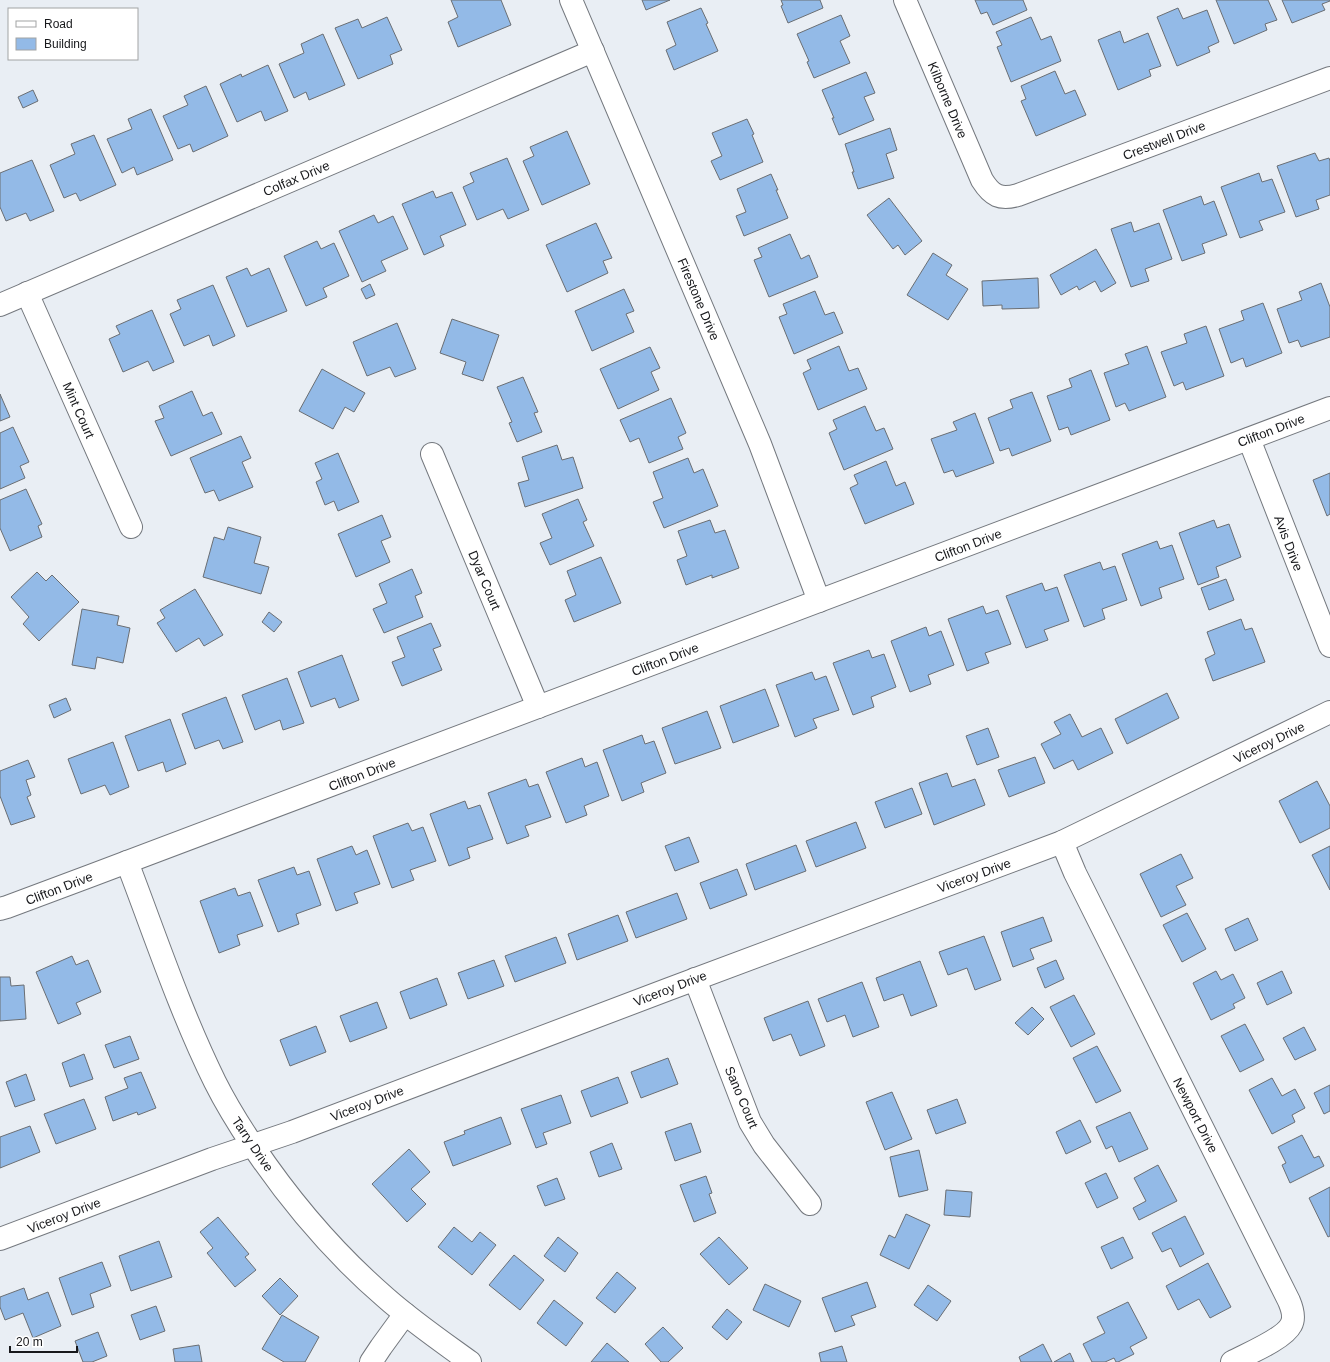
<svg xmlns="http://www.w3.org/2000/svg" width="1330" height="1362" viewBox="0 0 1330 1362" font-family="Helvetica,sans-serif">
	<style>
		.building { fill: #93bae7; stroke: #6a6e73 }
		.lines { fill: none; stroke-linecap: round; stroke-linejoin: round }
		.minor-casing { stroke: #74787e; stroke-width: 24 }
		.minor { stroke: #fff; stroke-width: 22 }
		.labels { text-anchor: middle; stroke-width: 3; stroke-linejoin: round; paint-order: stroke }
		.street-label { font-size: 13px; fill: #17181b; stroke: #fff }
	</style>
	<rect width="100%" height="100%" fill="#e9eef4"/>
	<!-- building -->
	<g class="building">
		<path d="M451 0H501L511 25 458 47 448 22 458 17Z"/>
		<path d="M642 0H670L646 10Z"/>
		<path d="M781 0H820L823 8 788 23 781 6 783 5Z"/>
		<path d="M975 0H1023L1027 10 993 25 987 12 981 14Z"/>
		<path d="M1216 0H1268L1277 20 1265 24 1267 30 1234 44Z"/>
		<path d="M1282 0H1330V1L1322 4 1325 10 1292 23Z"/>
		<path d="M701 8 708 23 706 24 718 51 674 70 666 50 676 45 667 22Z"/>
		<path d="M1178 8 1183 19 1207 10 1219 42 1208 47 1210 52 1177 66 1157 17Z"/>
		<path d="M841 15 850 36 840 41 850 63 814 78 807 62 809 61 797 34Z"/>
		<path d="M387 17 402 50 390 55 393 64 358 79 335 28 358 19 362 28Z"/>
		<path d="M1031 17 1041 40 1051 36 1061 61 1011 82 997 47 1002 45 996 32Z"/>
		<path d="M1120 31 1124 43 1148 33 1161 66 1149 70 1151 76 1118 90 1098 40Z"/>
		<path d="M323 34 345 85 309 100 306 92 294 98 279 64 304 53 301 44Z"/>
		<path d="M268 65 288 111 265 121 261 111 237 122 220 84 241 74 242 77Z"/>
		<path d="M1055 71 1065 94 1075 90 1086 115 1036 136 1021 101 1026 99 1021 86Z"/>
		<path d="M866 72 875 93 864 97 874 120 839 135 832 118H834L822 90Z"/>
		<path d="M206 86 228 136 193 152 190 144 178 149 163 116 188 105 184 96Z"/>
		<path d="M33 90 38 101 23 108 18 97Z"/>
		<path d="M151 109 173 160 137 175 134 167 122 173 107 139 132 129 128 119Z"/>
		<path d="M747 119 754 134 752 135 763 162 720 180 711 161 722 156 712 133Z"/>
		<path d="M890 128 897 150 886 154 894 178 858 189 852 172H854L845 144Z"/>
		<path d="M567 131 590 184 542 205 523 161 534 156 530 147Z"/>
		<path d="M94 135 116 185 80 201 76 193 64 198 50 165 75 154 71 144Z"/>
		<path d="M1315 153 1319 161 1329 158 1330 161V195L1316 200 1319 209 1296 217 1277 166Z"/>
		<path d="M507 158 529 210 508 219 503 209 477 220 463 187 474 182 470 173Z"/>
		<path d="M32 160 54 211 30 221 26 213 6 221 0 207V173Z"/>
		<path d="M1259 173 1262 182 1272 179 1285 212 1259 221 1263 230 1240 238 1221 187Z"/>
		<path d="M771 174 778 190H776L788 218 744 236 736 216 746 212 737 189Z"/>
		<path d="M433 191 436 198 452 192 466 225 440 236 444 246 424 255 402 204Z"/>
		<path d="M1201 196 1204 205 1214 201 1227 235 1202 244 1205 253 1182 261 1163 210Z"/>
		<path d="M889 198 922 241 905 255 898 245 893 249 867 215Z"/>
		<path d="M374 215 378 223 393 216 408 249 381 261 386 271 362 282 339 231Z"/>
		<path d="M1131 222 1134 232 1159 223 1172 259 1145 269 1149 281 1131 287 1111 229Z"/>
		<path d="M596 223 612 258 603 261 608 273 567 292 546 245Z"/>
		<path d="M790 234 801 259 809 255 818 277 769 297 754 260 762 257 758 248Z"/>
		<path d="M317 241 321 249 334 243 349 276 323 288 327 297 306 306 284 256Z"/>
		<path d="M1096 249 1116 283 1101 292 1095 281 1079 290 1077 286 1061 295 1050 275Z"/>
		<path d="M933 253 952 265 946 275 968 289 948 320 907 295Z"/>
		<path d="M247 268 251 276 269 268 287 311 247 327 226 277Z"/>
		<path d="M1038 278 1039 308 1002 309V305L983 306 982 281Z"/>
		<path d="M1321 283 1330 307V337L1301 347 1298 340 1289 343 1277 309 1302 300 1299 292Z"/>
		<path d="M370 284 375 295 366 299 361 289Z"/>
		<path d="M213 285 235 336 213 346 209 335 184 346 170 314 181 309 177 300Z"/>
		<path d="M624 289 634 311 626 314 634 332 592 351 575 311Z"/>
		<path d="M815 291 825 315 834 312 843 333 794 354 779 317 787 314 783 304Z"/>
		<path d="M1263 303 1282 353 1246 367 1243 358 1231 363 1219 329 1244 320 1241 311Z"/>
		<path d="M152 310 174 362 153 371 148 361 123 372 109 339 120 334 116 326Z"/>
		<path d="M452 319 499 335 483 381 462 374 466 362 440 353Z"/>
		<path d="M397 323 416 369 395 377 390 367 367 376 353 342Z"/>
		<path d="M1206 326 1224 376 1186 390 1183 382 1174 386 1161 352 1187 343 1184 334Z"/>
		<path d="M839 346 849 371 858 368 867 389 818 410 803 373 811 369 807 360Z"/>
		<path d="M1147 346 1166 397 1129 411 1125 403 1116 407 1104 373 1129 364 1125 354Z"/>
		<path d="M650 347 660 368 651 372 659 390 618 409 600 369Z"/>
		<path d="M322 369 365 393 354 412 345 407 333 429 299 411Z"/>
		<path d="M1091 370 1110 420 1071 435 1068 427 1059 430 1047 396 1072 387 1069 379Z"/>
		<path d="M523 377 538 412 534 413 542 432 517 442 509 423 512 422 497 387Z"/>
		<path d="M192 391 203 416 212 412 222 434 171 456 155 421 164 418 159 406Z"/>
		<path d="M1032 392 1051 441 1012 456 1009 448 1000 451 988 418 1013 408 1010 400Z"/>
		<path d="M0 394 10 417 0 421Z"/>
		<path d="M671 398 686 433 678 437 683 449 649 463 639 438 630 442 620 420Z"/>
		<path d="M865 406 876 431 884 428 893 449 844 470 829 433 837 429 833 420Z"/>
		<path d="M975 413 994 463 956 477 953 470 944 473 931 439 957 430 953 422Z"/>
		<path d="M13 427 29 462 20 466 25 478 0 489V433Z"/>
		<path d="M241 436 251 458 242 462 253 487 219 501 214 490 205 493 190 458Z"/>
		<path d="M557 445 562 460 573 457 583 488 525 507 518 483 529 480 522 457Z"/>
		<path d="M338 453 359 502 338 511 334 501 325 505 316 482 322 479 315 463Z"/>
		<path d="M688 458 694 473 703 469 718 506 664 528 653 502 663 498 653 472Z"/>
		<path d="M886 461 896 486 905 482 914 504 865 524 850 488 858 484 854 475Z"/>
		<path d="M1330 473V514L1327 516 1313 480Z"/>
		<path d="M26 489 42 524 38 526 42 537 10 551 0 528V500Z"/>
		<path d="M578 499 587 520 583 522 594 546 550 565 540 543 552 538 542 514Z"/>
		<path d="M382 515 391 537 381 541 390 562 356 577 338 534Z"/>
		<path d="M710 520 715 533 725 530 739 568 712 578V575L686 585 677 560 687 556 678 531Z"/>
		<path d="M1214 520 1217 528 1229 524 1241 557 1216 567 1219 577 1198 585 1179 533Z"/>
		<path d="M228 527 261 537 254 563 269 567 261 594 203 577 214 537 224 540Z"/>
		<path d="M1157 541 1160 549 1172 545 1184 579 1159 588 1162 598 1141 606 1122 554Z"/>
		<path d="M601 557 621 603 574 622 565 600 576 595 567 571Z"/>
		<path d="M1100 562 1103 570 1115 566 1127 600 1102 609 1105 619 1084 627 1064 575Z"/>
		<path d="M412 569 422 593 415 596 423 617 384 633 373 609 387 603 379 584Z"/>
		<path d="M37 572 46 581 52 575 79 602 39 641 23 624 29 617 11 597Z"/>
		<path d="M1226 579 1234 600 1209 610 1201 588Z"/>
		<path d="M1042 583 1045 591 1057 587 1069 621 1044 630 1048 640 1026 648 1006 596Z"/>
		<path d="M195 589 223 635 204 646 199 638 176 652 157 623 165 618 160 610Z"/>
		<path d="M983 606 986 614 998 610 1011 644 985 653 989 663 967 671 948 619Z"/>
		<path d="M82 609 119 616 117 625 130 628 123 663 97 657 95 669 72 665Z"/>
		<path d="M269 612 282 622 274 632 262 622Z"/>
		<path d="M1241 619 1245 630 1252 628 1265 662 1213 681 1205 659 1215 654 1207 632Z"/>
		<path d="M431 623 441 646 433 649 442 670 402 686 392 662 405 657 397 637Z"/>
		<path d="M926 627 929 636 941 631 954 665 928 675 931 684 910 692 891 641Z"/>
		<path d="M869 650 872 658 884 654 896 687 871 697 874 707 853 715 833 663Z"/>
		<path d="M342 655 359 700 339 708 335 698 311 707 298 672Z"/>
		<path d="M812 672 815 680 826 676 839 710 813 719 817 728 795 737 776 685Z"/>
		<path d="M287 678 304 723 283 730 280 720 255 730 242 695Z"/>
		<path d="M765 689 779 726 733 743 720 706Z"/>
		<path d="M1167 693 1179 718 1127 744 1115 719Z"/>
		<path d="M226 697 243 742 223 749 219 740 195 749 182 714Z"/>
		<path d="M66 698 71 710 54 718 49 705Z"/>
		<path d="M707 711 721 748 675 764 662 728Z"/>
		<path d="M1070 714 1082 737 1101 728 1113 753 1078 770 1073 760 1054 769 1041 744 1061 734 1054 722Z"/>
		<path d="M170 719 186 764 166 772 163 762 138 771 125 736Z"/>
		<path d="M988 728 999 757 977 765 966 736Z"/>
		<path d="M642 735 645 744 654 741 666 773 641 783 644 792 622 801 603 750Z"/>
		<path d="M113 742 129 787 110 795 105 785 81 794 68 759Z"/>
		<path d="M1035 757 1045 783 1009 797 998 770Z"/>
		<path d="M582 758 585 767 597 762 609 796 584 806 587 815 566 823 546 772Z"/>
		<path d="M28 760 35 777 26 780 31 795 27 797 35 817 11 825 0 796V771Z"/>
		<path d="M947 773 952 787 975 779 985 805 934 825 919 783Z"/>
		<path d="M526 779 529 787 538 784 551 817 525 826 529 836 507 844 488 793Z"/>
		<path d="M1317 781 1330 806V828L1300 843 1279 801Z"/>
		<path d="M912 788 922 814 885 828 875 802Z"/>
		<path d="M465 801 468 809 480 805 493 839 467 848 470 858 449 866 430 814Z"/>
		<path d="M856 822 866 848 816 867 806 841Z"/>
		<path d="M408 823 412 831 423 827 436 861 410 870 414 880 392 888 373 836Z"/>
		<path d="M689 837 699 862 675 871 665 846Z"/>
		<path d="M796 845 806 871 755 890 746 864Z"/>
		<path d="M352 846 356 855 367 850 380 884 354 893 358 903 336 911 317 859Z"/>
		<path d="M1330 846V890L1312 855Z"/>
		<path d="M1181 854 1193 878 1176 886 1186 905 1161 917 1140 874Z"/>
		<path d="M294 867 297 875 309 871 321 905 296 914 299 924 278 932 258 880Z"/>
		<path d="M737 869 747 895 710 909 700 883Z"/>
		<path d="M235 888 238 896 250 892 263 926 237 935 240 945 219 953 200 901Z"/>
		<path d="M677 893 687 919 636 938 626 912Z"/>
		<path d="M1187 913 1206 949 1182 962 1163 925Z"/>
		<path d="M618 915 628 941 577 960 568 934Z"/>
		<path d="M1043 917 1052 941 1030 949 1034 959 1013 967 1001 932Z"/>
		<path d="M1248 918 1258 940 1235 951 1225 929Z"/>
		<path d="M984 936 1001 980 975 990 967 968 948 975 939 952Z"/>
		<path d="M556 937 566 963 515 982 505 956Z"/>
		<path d="M72 956 76 965 88 960 101 992 76 1003 81 1014 58 1024 36 972Z"/>
		<path d="M494 960 504 986 468 999 458 973Z"/>
		<path d="M1056 960 1064 979 1045 988 1037 968Z"/>
		<path d="M920 961 937 1006 911 1016 903 994 884 1001 876 978Z"/>
		<path d="M1216 971 1221 980 1233 974 1245 998 1233 1004 1235 1008 1211 1020 1193 983Z"/>
		<path d="M1282 971 1292 993 1267 1005 1257 983Z"/>
		<path d="M0 977H10L11 986 24 985 26 1019 0 1021Z"/>
		<path d="M437 978 447 1005 410 1019 400 992Z"/>
		<path d="M862 982 879 1027 853 1037 845 1015 827 1022 818 999Z"/>
		<path d="M1074 995 1095 1034 1071 1047 1050 1007Z"/>
		<path d="M808 1001 825 1046 800 1056 791 1034 773 1041 764 1018Z"/>
		<path d="M377 1002 387 1028 350 1042 340 1016Z"/>
		<path d="M1032 1007 1044 1019 1028 1035 1015 1023Z"/>
		<path d="M1245 1024 1264 1060 1240 1072 1221 1036Z"/>
		<path d="M316 1026 326 1052 290 1066 280 1040Z"/>
		<path d="M1304 1027 1316 1050 1295 1060 1283 1038Z"/>
		<path d="M130 1036 139 1059 114 1068 105 1045Z"/>
		<path d="M1097 1046 1121 1091 1096 1103 1073 1058Z"/>
		<path d="M84 1054 93 1079 70 1087 62 1063Z"/>
		<path d="M668 1058 678 1084 641 1098 631 1072Z"/>
		<path d="M141 1072 156 1108 138 1115 137 1112 113 1121 105 1097 128 1088 124 1078Z"/>
		<path d="M26 1074 35 1100 15 1107 6 1082Z"/>
		<path d="M618 1077 628 1103 591 1117 581 1091Z"/>
		<path d="M1272 1078 1282 1096 1295 1089 1305 1108 1292 1115 1295 1122 1272 1134 1249 1090Z"/>
		<path d="M1330 1085V1111L1324 1114 1314 1093Z"/>
		<path d="M892 1092 912 1139 885 1150 866 1102Z"/>
		<path d="M561 1095 571 1123 543 1133 547 1144 536 1148 521 1109Z"/>
		<path d="M84 1099 96 1129 56 1144 44 1114Z"/>
		<path d="M957 1099 966 1123 936 1134 927 1110Z"/>
		<path d="M1130 1112 1148 1149 1119 1162 1112 1146 1106 1149 1096 1127Z"/>
		<path d="M501 1117 511 1144 453 1166 444 1142 465 1134 464 1131Z"/>
		<path d="M1080 1120 1091 1142 1066 1154 1056 1132Z"/>
		<path d="M691 1123 701 1152 675 1161 665 1132Z"/>
		<path d="M30 1126 40 1152 0 1168V1137Z"/>
		<path d="M1302 1135 1314 1158 1319 1156 1324 1166 1290 1183 1282 1165 1286 1163 1278 1147Z"/>
		<path d="M612 1143 622 1169 599 1177 590 1152Z"/>
		<path d="M409 1149 430 1172 411 1189 426 1204 407 1222 372 1184Z"/>
		<path d="M919 1150 928 1190 899 1197 890 1157Z"/>
		<path d="M1158 1165 1177 1201 1139 1220 1133 1208 1146 1201 1134 1178Z"/>
		<path d="M1106 1173 1118 1198 1097 1208 1085 1183Z"/>
		<path d="M706 1176 712 1193 709 1194 716 1213 694 1222 680 1185Z"/>
		<path d="M557 1178 565 1199 545 1206 537 1186Z"/>
		<path d="M1330 1187V1236L1328 1237 1309 1198Z"/>
		<path d="M946 1190 972 1192 970 1217 944 1215Z"/>
		<path d="M906 1214 930 1225 909 1269 880 1255 889 1235 895 1238Z"/>
		<path d="M1185 1216 1204 1254 1180 1267 1171 1248 1162 1252 1152 1233Z"/>
		<path d="M218 1217 249 1254 245 1257 256 1270 235 1287 207 1253 213 1248 200 1232Z"/>
		<path d="M454 1227 472 1242 480 1232 496 1245 472 1275 438 1247Z"/>
		<path d="M558 1237 578 1253 565 1272 544 1256Z"/>
		<path d="M719 1237 748 1268 729 1285 700 1254Z"/>
		<path d="M1123 1237 1133 1258 1111 1269 1101 1247Z"/>
		<path d="M159 1241 172 1277 131 1291 119 1256Z"/>
		<path d="M514 1255 544 1280 520 1310 489 1285Z"/>
		<path d="M102 1262 111 1286 90 1294 94 1307 72 1315 59 1278Z"/>
		<path d="M1208 1263 1231 1307 1210 1318 1199 1299 1178 1310 1166 1286Z"/>
		<path d="M617 1272 636 1288 615 1313 596 1298Z"/>
		<path d="M280 1278 298 1296 280 1315 262 1296Z"/>
		<path d="M867 1282 876 1307 851 1316 855 1325 835 1332 822 1298Z"/>
		<path d="M765 1284 801 1301 789 1327 753 1310Z"/>
		<path d="M928 1285 951 1301 937 1321 914 1305Z"/>
		<path d="M24 1288 28 1300 48 1292 61 1326 33 1338 23 1313 5 1320 0 1307V1297Z"/>
		<path d="M554 1300 583 1323 566 1346 537 1323Z"/>
		<path d="M1128 1302 1147 1338 1130 1347 1134 1354 1118 1362H1116L1114 1358 1105 1362H1092L1083 1344 1105 1333 1097 1317Z"/>
		<path d="M156 1306 165 1331 140 1340 131 1315Z"/>
		<path d="M727 1309 742 1322 727 1340 712 1327Z"/>
		<path d="M282 1315 319 1337 305 1362H284L262 1349Z"/>
		<path d="M663 1327 683 1348 668 1362H661L645 1344Z"/>
		<path d="M98 1332 107 1356 92 1362H83L75 1341Z"/>
		<path d="M607 1343 629 1362H591Z"/>
		<path d="M1043 1344 1052 1362H1021L1019 1357Z"/>
		<path d="M199 1345 202 1362H175L173 1349Z"/>
		<path d="M842 1346 847 1362H821L819 1353Z"/>
		<path d="M1070 1353 1074 1362H1054Z"/>
	</g>
	<g class="lines">
		<defs>
			<g id="minor">
				<path d="M571 0 760 444 819 601"/>
				<path d="M905 0 982 180C992 196 1000 200 1018 195L1330 78"/>
				<path d="M27 293 131 527"/>
				<path d="M0 305 593 51"/>
				<path d="M1249 439 1330 646"/>
				<path d="M432 454 538 707"/>
				<path d="M1062 842 1075 873 1289 1301C1292 1308 1295 1318 1291 1325 1284 1339 1247 1354 1232 1362"/>
				<path d="M127 862C155 935 180 1011 215 1082 226 1104 239 1125 253 1146 290 1201 335 1254 386 1298 412 1321 441 1341 470 1362"/>
				<path d="M0 909 7 907 90 876 1330 408"/>
				<path d="M695 979 750 1122 764 1145 810 1204"/>
				<path d="M0 1239 212 1159 292 1132 669 989 1062 842 1330 712"/>
				<path d="M371 1362 381 1347 405 1314"/>
			</g>
		</defs>
		<!-- minor casing -->
		<use href="#minor" class="minor-casing"/>
		<!-- minor -->
		<use href="#minor" class="minor"/>
	</g>
	<g class="labels">
		<!-- street labels -->
		<g class="street-label">
			<text transform="translate(948 100) rotate(67)" y="5">Kilborne Drive</text>
			<text transform="translate(1164 140) rotate(-21)" y="5">Crestwell Drive</text>
			<text transform="translate(296 178) rotate(-23)" y="5">Colfax Drive</text>
			<text transform="translate(699 299) rotate(67)" y="5">Firestone Drive</text>
			<text transform="translate(79 410) rotate(66)" y="5">Mint Court</text>
			<text transform="translate(1271 430) rotate(-21)" y="5">Clifton Drive</text>
			<text transform="translate(1289 543) rotate(69)" y="5">Avis Drive</text>
			<text transform="translate(968 545) rotate(-21)" y="5">Clifton Drive</text>
			<text transform="translate(485 580) rotate(67)" y="5">Dyar Court</text>
			<text transform="translate(665 659) rotate(-21)" y="5">Clifton Drive</text>
			<text transform="translate(1269 742) rotate(-26)" y="5">Viceroy Drive</text>
			<text transform="translate(362 774) rotate(-21)" y="5">Clifton Drive</text>
			<text transform="translate(974 875) rotate(-20)" y="5">Viceroy Drive</text>
			<text transform="translate(59 888) rotate(-21)" y="5">Clifton Drive</text>
			<text transform="translate(670 988) rotate(-21)" y="5">Viceroy Drive</text>
			<text transform="translate(742 1097) rotate(67)" y="5">Sano Court</text>
			<text transform="translate(367 1103) rotate(-21)" y="5">Viceroy Drive</text>
			<text transform="translate(1196 1115) rotate(63)" y="5">Newport Drive</text>
			<text transform="translate(253 1144) rotate(56)" y="5">Tarry Drive</text>
			<text transform="translate(64 1215) rotate(-21)" y="5">Viceroy Drive</text>
		</g>
	</g>
	<!-- legend -->
	<rect x="8" y="8" width="130" height="52" fill="#ffffff" stroke="#a2a3a4"/>
	<rect x="16" y="21" width="20" height="6" fill="#ffffff" stroke="#a2a3a4"/>
	<text x="44" y="28" font-size="12" fill="#17181b">Road</text>
	<rect x="16" y="38" width="20" height="12" fill="#93bae7" stroke="#a2a3a4"/>
	<text x="44" y="48" font-size="12" fill="#17181b">Building</text>
	<!-- scale -->
	<path d="M10 1346v6h67v-6" fill="none" stroke="#17181b" stroke-width="2"/>
	<text x="16" y="1346" font-size="12" fill="#17181b" stroke="#ffffff" stroke-width="3" paint-order="stroke">20 m</text>
</svg>
